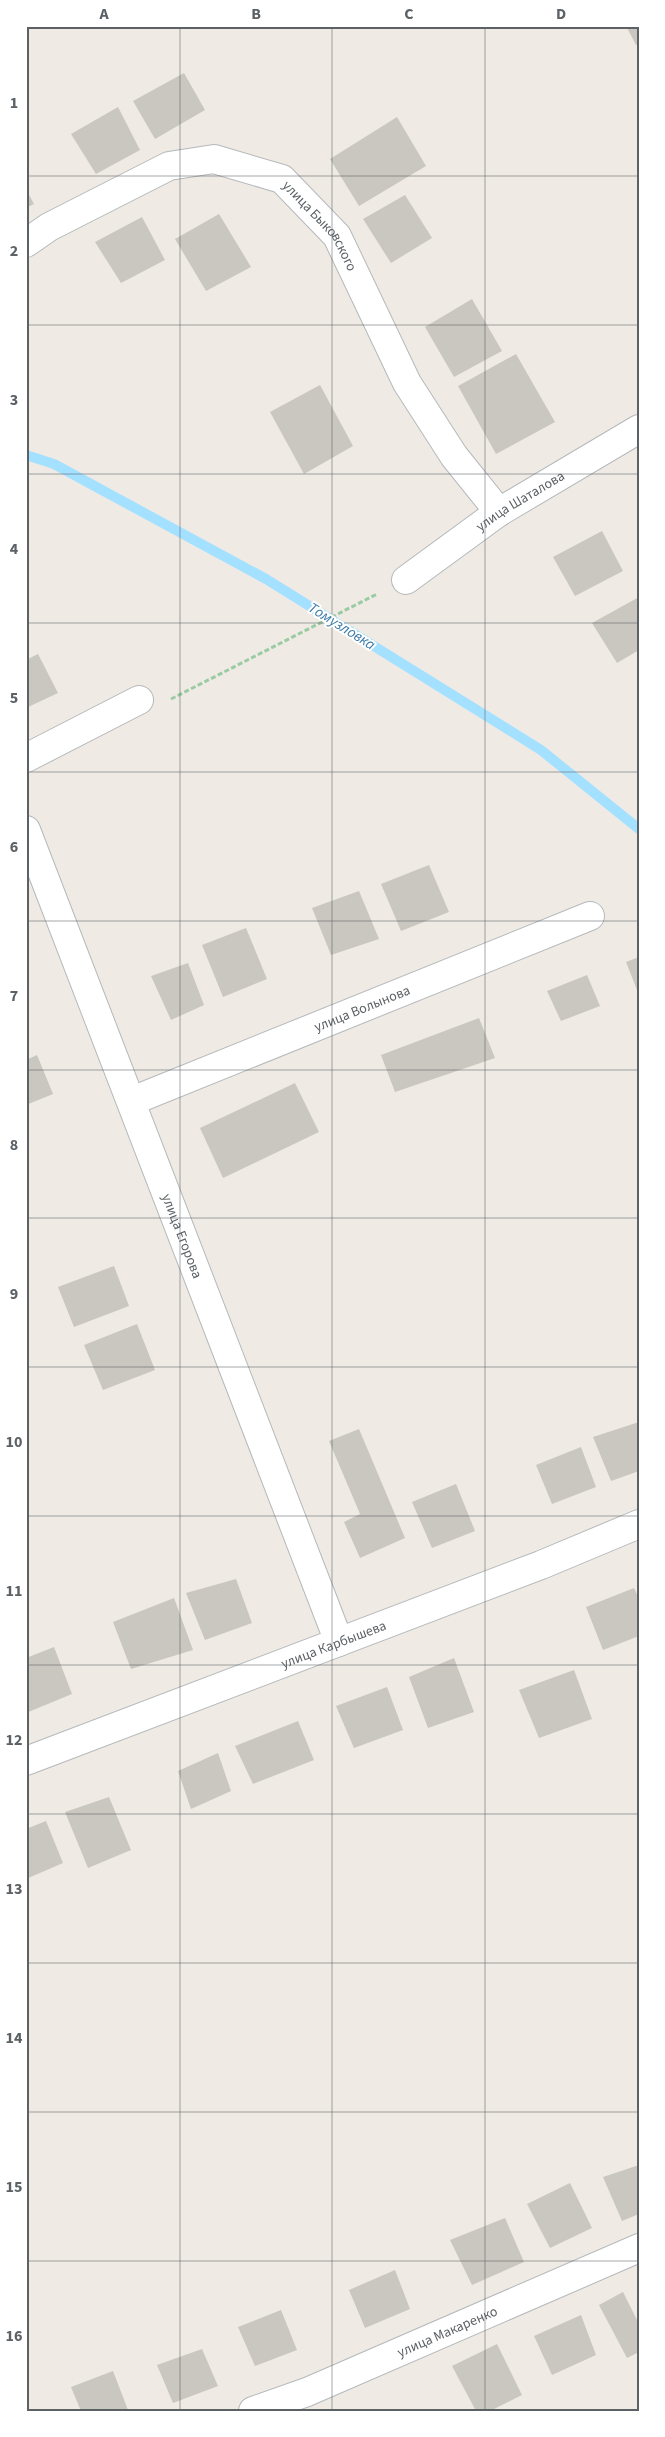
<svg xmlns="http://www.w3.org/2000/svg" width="665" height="2437" viewBox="0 0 665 2437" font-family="'Source Sans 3',sans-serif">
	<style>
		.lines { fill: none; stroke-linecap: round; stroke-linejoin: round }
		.stream { stroke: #a4e0ff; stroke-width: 10 }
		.building { fill: #cac6c0 }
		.minor-casing { stroke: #b5b8bb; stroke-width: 30 }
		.path { stroke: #9bcba3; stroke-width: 3; stroke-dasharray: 5 2.5; stroke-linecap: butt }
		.minor { stroke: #fff; stroke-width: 28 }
		.grid { fill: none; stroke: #5c6165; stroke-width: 1; stroke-opacity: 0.55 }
		.labels { text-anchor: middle; stroke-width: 4; stroke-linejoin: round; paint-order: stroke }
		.street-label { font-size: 14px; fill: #5c6165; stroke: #fff }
		.water-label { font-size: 15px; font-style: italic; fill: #3d7ca9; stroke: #fff }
		.neatline { fill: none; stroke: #5c6165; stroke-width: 2 }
		.grid-label { font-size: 16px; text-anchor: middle; font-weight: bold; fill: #5c6165 }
	</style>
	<rect width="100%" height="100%" fill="#efebe4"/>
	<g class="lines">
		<!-- stream -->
		<path class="stream" d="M26 455 54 464 266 579 541 750 639 829"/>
	</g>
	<!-- building -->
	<g class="building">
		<path d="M626 26H639V44L636 45Z"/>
		<path d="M184 73 205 110 155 139 133 101Z"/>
		<path d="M118 107 140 150 96 174 71 134Z"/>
		<path d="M397 117 426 166 359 206 330 159Z"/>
		<path d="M26 189 34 204 26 208Z"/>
		<path d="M405 195 432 238 391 263 363 219Z"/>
		<path d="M219 214 251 267 206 291 175 239Z"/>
		<path d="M142 217 165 260 121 283 95 242Z"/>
		<path d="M472 299 502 351 454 377 425 327Z"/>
		<path d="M516 354 555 422 496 454 458 386Z"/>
		<path d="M320 385 353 446 304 474 270 412Z"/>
		<path d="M602 531 623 571 575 596 553 557Z"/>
		<path d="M639 597V650L617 663 592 623Z"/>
		<path d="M38 654 58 693 26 708V660Z"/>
		<path d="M429 865 449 912 401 931 381 884Z"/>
		<path d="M359 891 379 939 331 955 312 908Z"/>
		<path d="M246 928 267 979 223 997 202 945Z"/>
		<path d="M639 957V995L626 962Z"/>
		<path d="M188 963 204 1005 171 1020 151 976Z"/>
		<path d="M587 975 600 1006 561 1021 547 991Z"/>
		<path d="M479 1018 495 1058 395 1092 381 1055Z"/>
		<path d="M37 1055 53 1094 26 1105V1060Z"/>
		<path d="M295 1083 319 1132 223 1178 200 1128Z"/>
		<path d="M114 1266 129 1306 74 1327 58 1287Z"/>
		<path d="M137 1324 155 1370 103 1390 84 1345Z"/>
		<path d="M639 1422V1471L611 1481 593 1437Z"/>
		<path d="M359 1429 405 1538 360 1558 344 1522 360 1514 329 1441Z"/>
		<path d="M581 1447 596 1487 552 1504 536 1465Z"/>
		<path d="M456 1484 475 1531 432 1548 412 1502Z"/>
		<path d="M236 1579 252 1623 205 1640 186 1593Z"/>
		<path d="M634 1588 639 1599V1636L603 1650 586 1607Z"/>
		<path d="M174 1598 193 1650 131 1669 113 1622Z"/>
		<path d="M54 1647 72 1694 26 1713V1658Z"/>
		<path d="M454 1658 474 1712 428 1728 409 1677Z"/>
		<path d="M574 1670 592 1719 539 1738 519 1690Z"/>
		<path d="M387 1687 403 1730 354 1748 336 1706Z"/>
		<path d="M298 1721 314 1760 253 1784 235 1746Z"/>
		<path d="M218 1753 231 1791 191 1809 178 1771Z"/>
		<path d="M109 1797 131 1850 88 1868 65 1812Z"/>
		<path d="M46 1821 63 1863 26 1879V1829Z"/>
		<path d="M639 2165V2214L622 2221 603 2177Z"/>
		<path d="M570 2183 592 2228 550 2248 527 2204Z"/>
		<path d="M505 2218 524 2262 472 2285 450 2240Z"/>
		<path d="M395 2270 410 2309 365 2328 349 2290Z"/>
		<path d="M623 2292 639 2324V2352L627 2358 599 2305Z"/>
		<path d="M281 2310 297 2350 255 2366 238 2327Z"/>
		<path d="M581 2315 596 2355 552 2375 534 2336Z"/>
		<path d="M497 2344 522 2395 490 2411H476L452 2366Z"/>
		<path d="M202 2349 218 2386 173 2403 157 2365Z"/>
		<path d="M113 2371 128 2410 81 2411 71 2387Z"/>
	</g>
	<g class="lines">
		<defs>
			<g id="minor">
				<path id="s1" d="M26 243 49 227 169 166 214 159 282 179 337 236 407 383 454 456 499 512"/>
				<path id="s2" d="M406 580 499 512 639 429"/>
				<path d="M26 758 139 700"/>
				<path id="s3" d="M26 830 339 1642"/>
				<path id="s4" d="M132 1101 590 916"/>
				<path id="s5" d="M26 1761 541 1565 639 1524"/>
				<path id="s6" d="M253 2411 307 2392 639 2248"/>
			</g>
		</defs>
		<!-- minor casing -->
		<use href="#minor" class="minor-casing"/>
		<!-- path -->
		<path class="path" d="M171 699 377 594"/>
		<!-- minor -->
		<use href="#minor" class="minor"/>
	</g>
	<!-- grid -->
	<path class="grid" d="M180 26V2411M332 26V2411M485 26V2411M26 176H639M26 325H639M26 474H639M26 623H639M26 772H639M26 921H639M26 1070H639M26 1218H639M26 1367H639M26 1516H639M26 1665H639M26 1814H639M26 1963H639M26 2112H639M26 2261H639"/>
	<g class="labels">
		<!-- street labels -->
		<g class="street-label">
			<text dy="5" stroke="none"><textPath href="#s1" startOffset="340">улица Быковского</textPath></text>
			<text dy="5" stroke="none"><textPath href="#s2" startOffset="139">улица Шаталова</textPath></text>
			<text dy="5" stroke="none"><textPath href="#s4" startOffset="248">улица Волынова</textPath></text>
			<text dy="5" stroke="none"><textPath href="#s3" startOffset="435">улица Егорова</textPath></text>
			<text dy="5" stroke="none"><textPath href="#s5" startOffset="329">улица Карбышева</textPath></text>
			<text dy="5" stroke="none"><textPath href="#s6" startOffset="210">улица Макаренко</textPath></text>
		</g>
		<!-- water labels -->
		<g class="water-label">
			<text transform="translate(342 626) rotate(32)" y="5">Томузловка</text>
		</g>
	</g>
	<!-- border -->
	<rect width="665" height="2437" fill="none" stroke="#ffffff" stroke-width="55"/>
	<rect x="28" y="28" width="610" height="2382" class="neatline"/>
	<g class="grid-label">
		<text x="104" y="19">A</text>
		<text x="256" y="19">B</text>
		<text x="409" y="19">C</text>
		<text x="561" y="19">D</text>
		<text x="14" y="108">1</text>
		<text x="14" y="256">2</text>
		<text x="14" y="405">3</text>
		<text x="14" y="554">4</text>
		<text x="14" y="703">5</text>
		<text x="14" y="852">6</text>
		<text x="14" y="1001">7</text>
		<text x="14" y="1150">8</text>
		<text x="14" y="1299">9</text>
		<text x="14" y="1447">10</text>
		<text x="14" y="1596">11</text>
		<text x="14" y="1745">12</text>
		<text x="14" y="1894">13</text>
		<text x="14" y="2043">14</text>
		<text x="14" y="2192">15</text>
		<text x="14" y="2341">16</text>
	</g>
</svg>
